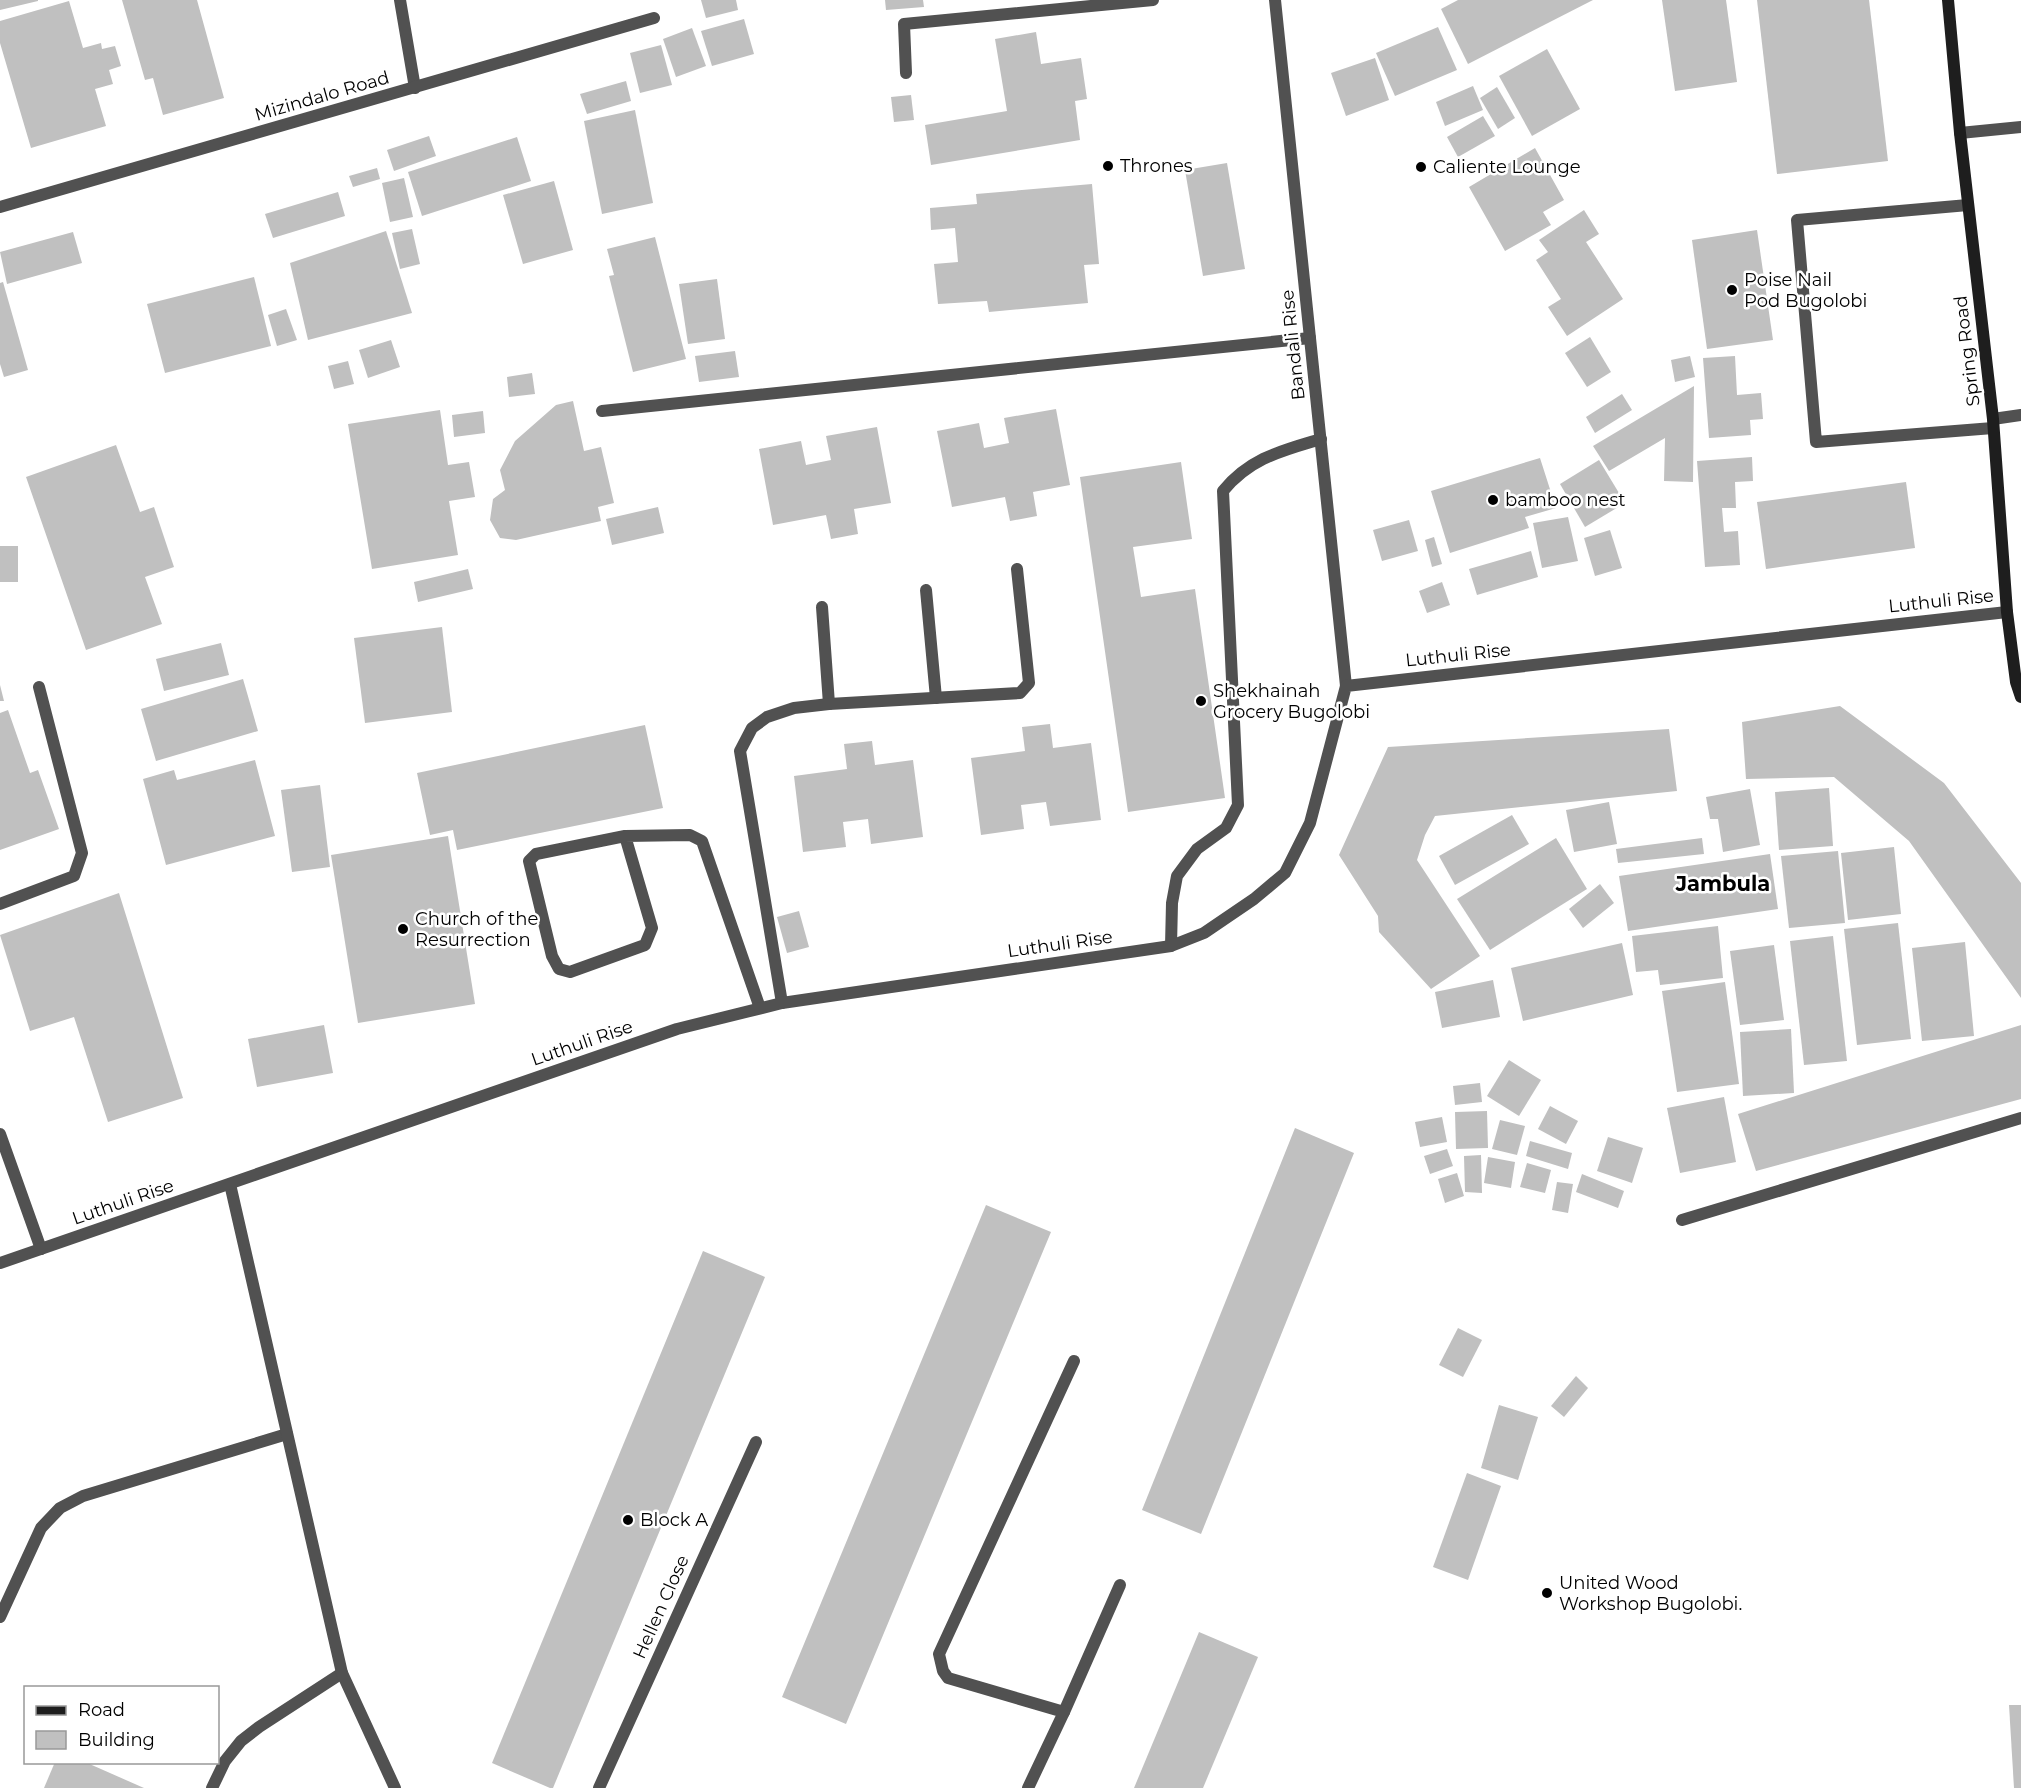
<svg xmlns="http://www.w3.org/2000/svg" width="2021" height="1788" viewBox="0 0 2021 1788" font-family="Montserrat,sans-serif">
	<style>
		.building { fill: #c0c0c0 }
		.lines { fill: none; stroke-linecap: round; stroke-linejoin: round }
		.service { stroke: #515151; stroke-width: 12 }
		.minor { stroke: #515151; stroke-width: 12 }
		.tertiary { stroke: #515151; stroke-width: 12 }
		.secondary { stroke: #1e1e1e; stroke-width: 12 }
		.poi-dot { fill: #000; stroke: #fff; stroke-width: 2 }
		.labels { text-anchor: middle; stroke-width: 5; stroke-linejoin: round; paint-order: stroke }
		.street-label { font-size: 18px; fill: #000; stroke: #fff }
		.poi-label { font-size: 18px; fill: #000; stroke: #fff; text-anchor: start }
		.quarter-label { font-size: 21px; font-weight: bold; fill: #000; stroke: #fff }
	</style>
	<rect width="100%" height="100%" fill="#fff"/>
	<!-- building -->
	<g class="building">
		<path d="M0 0H38V1L0 10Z"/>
		<path d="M122 0H197L224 98 163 115 153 78 145 80Z"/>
		<path d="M701 0H736L738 10 706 18Z"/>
		<path d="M885 0H923L924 7 886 10Z"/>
		<path d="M1458 0H1593L1468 64 1441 9Z"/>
		<path d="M1662 0H1726L1737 82 1675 91Z"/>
		<path d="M1757 0H1869L1888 161 1777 174Z"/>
		<path d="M69 1 83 48 101 43 102 49 115 46 121 66 109 70 113 84 95 89 106 126 31 148 0 43V21Z"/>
		<path d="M744 19 754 54 712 66 701 31Z"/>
		<path d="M1438 27 1457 70 1395 96 1376 53Z"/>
		<path d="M692 28 706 66 676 77 663 39Z"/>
		<path d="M1036 32 1041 64 1081 58 1087 99 1075 101 1080 140 931 165 925 125 1007 111 995 39Z"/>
		<path d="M661 45 672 85 640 93 630 53Z"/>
		<path d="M1547 49 1580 109 1532 136 1499 76Z"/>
		<path d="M1375 58 1389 100 1346 116 1331 73Z"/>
		<path d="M626 81 631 101 587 114 580 94Z"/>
		<path d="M1473 86 1483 110 1445 126 1436 102Z"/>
		<path d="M1497 87 1515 118 1498 129 1480 98Z"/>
		<path d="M911 95 914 120 894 122 891 97Z"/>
		<path d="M635 110 653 203 602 214 584 121Z"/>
		<path d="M1483 116 1495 136 1458 157 1447 137Z"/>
		<path d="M429 136 436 156 394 171 387 150Z"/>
		<path d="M517 137 531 181 422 216 408 172Z"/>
		<path d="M1535 148 1564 200 1543 212 1551 225 1505 251 1469 187Z"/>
		<path d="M1227 163 1245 269 1203 276 1185 170Z"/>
		<path d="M377 168 380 179 353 187 349 176Z"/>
		<path d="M404 178 413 217 390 222 382 183Z"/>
		<path d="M554 181 573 250 523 264 503 195Z"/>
		<path d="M1092 184 1099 264 1084 265 1088 303 989 312 987 301 938 304 934 264 958 262 955 228 931 230 930 208 977 204 976 194Z"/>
		<path d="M338 192 345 216 273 238 265 214Z"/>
		<path d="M1584 210 1599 234 1586 242 1623 299 1567 336 1548 307 1561 299 1536 260 1548 252 1539 240Z"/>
		<path d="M412 229 420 264 400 269 392 233Z"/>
		<path d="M1757 230 1773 340 1707 349 1692 240Z"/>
		<path d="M386 231 412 313 308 340 290 263Z"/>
		<path d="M73 232 82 263 7 284 0 252Z"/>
		<path d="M655 237 686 359 633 372 609 276 614 275 607 249Z"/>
		<path d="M254 277 271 346 165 373 147 304Z"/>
		<path d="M717 279 725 339 688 344 679 284Z"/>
		<path d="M3 282 28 370 4 377 0 364V283Z"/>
		<path d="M286 309 297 340 277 346 268 315Z"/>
		<path d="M1590 337 1611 372 1587 387 1565 353Z"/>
		<path d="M391 340 400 367 368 378 359 350Z"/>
		<path d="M735 351 739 377 699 382 695 356Z"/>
		<path d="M1690 356 1695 377 1675 382 1671 360Z"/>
		<path d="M1735 356 1737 395 1761 393 1763 419 1750 420 1751 435 1709 438 1703 358Z"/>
		<path d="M348 361 354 384 334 389 328 366Z"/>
		<path d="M532 373 535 394 509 397 507 377Z"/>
		<path d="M1694 386 1693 482 1664 481 1665 438 1609 471 1593 446Z"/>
		<path d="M1622 394 1632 410 1595 433 1586 417Z"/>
		<path d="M573 401 584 451 601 447 614 503 598 507 601 521 516 540 500 538 490 520 493 499 505 490 500 470 515 441 556 405Z"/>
		<path d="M1056 409 1070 485 1033 492 1037 516 1010 521 1005 497 952 507 937 431 979 423 984 448 1009 443 1004 418Z"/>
		<path d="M440 410 448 465 469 462 475 497 449 501 458 555 372 569 348 424Z"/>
		<path d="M483 411 485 433 454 437 452 415Z"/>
		<path d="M877 427 891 503 854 509 858 534 831 539 826 515 773 525 759 449 801 441 806 465 831 460 826 436Z"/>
		<path d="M116 445 140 512 154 507 174 567 145 577 162 624 86 650 26 477Z"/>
		<path d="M1752 457 1753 481 1735 482 1736 508H1722L1724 532 1738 531 1740 565 1705 567 1697 461Z"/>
		<path d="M1540 458 1556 508 1525 517 1529 528 1450 553 1431 491Z"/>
		<path d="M1599 460 1625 503 1585 527 1560 484Z"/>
		<path d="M1181 462 1192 539 1133 547 1141 597 1195 589 1225 798 1128 812 1080 477Z"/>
		<path d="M1906 482 1915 548 1766 569 1757 502Z"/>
		<path d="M658 507 664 533 612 545 606 519Z"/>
		<path d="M1568 517 1578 561 1542 568 1533 523Z"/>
		<path d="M1409 520 1418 551 1382 561 1373 530Z"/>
		<path d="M1610 530 1622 568 1595 576 1584 538Z"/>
		<path d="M1434 537 1442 564 1432 567 1425 540Z"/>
		<rect x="0" y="546" width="18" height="36"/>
		<path d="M1531 551 1538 577 1477 595 1469 569Z"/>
		<path d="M468 569 473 589 418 602 414 582Z"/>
		<path d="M1442 582 1450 605 1427 613 1419 591Z"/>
		<path d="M442 627 452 712 365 723 354 638Z"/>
		<path d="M221 643 229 675 164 691 156 659Z"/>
		<path d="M243 679 258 731 156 761 141 709Z"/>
		<path d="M0 685 4 701H0Z"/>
		<path d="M1840 706 1944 783 2021 883V998L1909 841 1834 777 1746 779 1742 722Z"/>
		<path d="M8 710 30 773 38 770 59 829 0 850V713Z"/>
		<path d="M1050 724 1053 748 1091 743 1101 820 1050 826 1046 802 1021 805 1024 829 981 835 971 758 1025 751 1022 727Z"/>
		<path d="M645 725 663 808 457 850 453 830 430 835 417 773Z"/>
		<path d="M1669 729 1677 791 1435 816 1425 835 1417 860 1480 956 1431 989 1379 932 1378 916 1339 855 1388 747Z"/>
		<path d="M872 741 875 765 913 760 923 837 871 844 868 819 843 822 846 847 803 852 794 776 847 769 844 744Z"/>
		<path d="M255 760 275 836 166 865 143 779 174 770 177 780Z"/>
		<path d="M320 785 330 867 292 872 281 790Z"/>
		<path d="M1829 788 1833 846 1779 850 1775 792Z"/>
		<path d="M1750 789 1760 845 1723 852 1718 819H1710L1706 797Z"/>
		<path d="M1609 802 1617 844 1574 852 1566 810Z"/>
		<path d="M1512 815 1529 844 1455 885 1439 856Z"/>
		<path d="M448 836 475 1004 358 1023 331 855Z"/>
		<path d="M1556 838 1587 889 1490 950 1457 899Z"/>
		<path d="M1702 838 1704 854 1618 863 1616 849Z"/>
		<path d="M1894 847 1901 914 1848 920 1841 853Z"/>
		<path d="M1838 851 1845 923 1789 928 1781 856Z"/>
		<path d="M1770 854 1778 909 1628 931 1619 876Z"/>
		<path d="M1600 884 1614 903 1583 928 1569 909Z"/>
		<path d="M119 893 183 1098 108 1122 74 1017 30 1031 0 935Z"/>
		<path d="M799 911 809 947 787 953 777 917Z"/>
		<path d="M1898 923 1911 1039 1857 1045 1844 929Z"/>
		<path d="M1718 926 1723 978 1660 985 1658 970 1636 972 1632 936Z"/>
		<path d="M1833 936 1847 1061 1804 1065 1790 941Z"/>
		<path d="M1965 942 1974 1036 1922 1041 1912 948Z"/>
		<path d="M1622 943 1633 995 1523 1021 1511 968Z"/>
		<path d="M1774 945 1784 1020 1740 1025 1730 951Z"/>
		<path d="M1493 980 1500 1017 1442 1028 1435 992Z"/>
		<path d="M1725 982 1739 1084 1677 1092 1662 991Z"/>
		<path d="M324 1025 333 1073 257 1087 248 1039Z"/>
		<path d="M2021 1025V1099L1756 1171 1738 1114Z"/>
		<path d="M1791 1029 1794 1093 1743 1096 1740 1032Z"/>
		<path d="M1509 1060 1541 1080 1519 1116 1487 1096Z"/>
		<path d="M1480 1083 1482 1102 1455 1105 1453 1086Z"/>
		<path d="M1724 1097 1736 1162 1680 1173 1667 1108Z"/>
		<path d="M1550 1106 1578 1121 1566 1144 1538 1129Z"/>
		<path d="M1487 1111 1488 1148 1456 1149 1455 1112Z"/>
		<path d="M1442 1117 1447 1142 1420 1147 1415 1122Z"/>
		<path d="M1500 1120 1525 1126 1517 1155 1492 1149Z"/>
		<path d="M1295 1128 1354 1153 1201 1534 1142 1510Z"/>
		<path d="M1608 1137 1643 1148 1632 1183 1597 1171Z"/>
		<path d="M1530 1141 1572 1153 1568 1169 1526 1156Z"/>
		<path d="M1447 1149 1453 1166 1430 1174 1424 1156Z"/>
		<path d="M1481 1155 1482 1193 1465 1192 1464 1156Z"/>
		<path d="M1488 1157 1515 1162 1511 1188 1484 1183Z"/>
		<path d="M1527 1163 1551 1170 1545 1193 1520 1187Z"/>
		<path d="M1457 1173 1464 1196 1445 1203 1438 1179Z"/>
		<path d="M1582 1174 1624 1191 1618 1208 1576 1192Z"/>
		<path d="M1557 1182 1573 1184 1568 1213 1552 1210Z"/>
		<path d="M986 1205 1051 1232 846 1724 782 1697Z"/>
		<path d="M703 1251 765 1277 553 1788H550L492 1763Z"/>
		<path d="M1458 1328 1482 1340 1463 1377 1439 1365Z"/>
		<path d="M1576 1376 1588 1388 1564 1417 1551 1406Z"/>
		<path d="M1499 1405 1538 1417 1518 1480 1481 1468Z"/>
		<path d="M1467 1473 1501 1486 1468 1580 1433 1567Z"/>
		<path d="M1199 1632 1258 1657 1203 1788H1134Z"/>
		<path d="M2009 1705H2021V1788H2014Z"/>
		<path d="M55 1762H85L144 1788H44Z"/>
	</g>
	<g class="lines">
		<!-- service -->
		<g class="service">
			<path d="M906 73 904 24 1153 0"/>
			<path d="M1960 133 2021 127"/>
			<path d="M1968 205 1797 220 1816 442 1993 428"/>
			<path d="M926 590 936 698"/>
			<path d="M822 607 829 704"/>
			<path d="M625 836 652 928 645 945 570 972 559 969 552 956 529 861 536 854 625 836 690 835 702 841 760 1008"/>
			<path d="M0 904 74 876 82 853 39 687"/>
			<path d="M1171 946 1172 903 1177 876 1197 849 1226 828 1238 805 1223 491C1250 458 1281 451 1321 439"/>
			<path d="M782 1003 740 751 752 728 767 717 794 708 829 704 1020 693 1029 683 1017 569"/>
			<path d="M1682 1220 2021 1118"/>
			<path d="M0 1617 41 1528 60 1508 83 1496 287 1434"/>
			<path d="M1064 1712 1120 1585"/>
			<path d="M212 1788 225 1761 241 1741 259 1727 342 1673"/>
			<path d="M599 1788 756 1442"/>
			<path d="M1028 1788 1064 1712 948 1678 943 1671 939 1654 1074 1361"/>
		</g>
		<!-- minor -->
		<g class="minor">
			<path d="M400 0 415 88"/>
			<path d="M0 207 654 18"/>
			<path d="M602 411 1310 338"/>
			<path d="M1993 419 2021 415"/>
			<path d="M0 1134 41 1249"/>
			<path d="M230 1184 342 1673 395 1788"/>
		</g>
		<!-- tertiary -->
		<g class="tertiary">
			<path d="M1275 0 1346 686"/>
			<path d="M0 1263 677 1029 782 1003 1171 946 1204 933 1254 899 1285 873 1310 823 1346 686 2007 612"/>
		</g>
		<!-- secondary -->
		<path class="secondary" d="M1948 0 1960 133 1993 419 2007 612 2016 682 2021 697"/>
	</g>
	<!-- markers -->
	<g class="poi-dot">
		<circle cx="1108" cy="166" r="6"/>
		<circle cx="1421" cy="167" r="6"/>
		<circle cx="1732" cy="290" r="6"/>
		<circle cx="1493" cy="500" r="6"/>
		<circle cx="1201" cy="701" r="6"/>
		<circle cx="403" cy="929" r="6"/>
		<circle cx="628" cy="1520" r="6"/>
		<circle cx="1547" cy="1593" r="6"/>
	</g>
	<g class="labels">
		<!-- street labels -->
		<g class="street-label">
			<text transform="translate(322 96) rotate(-16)" y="6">Mizindalo Road</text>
			<text transform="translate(1293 345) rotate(-96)" y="6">Bandali Rise</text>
			<text transform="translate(1967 351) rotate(-97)" y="6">Spring Road</text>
			<text transform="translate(1941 601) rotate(-6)" y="6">Luthuli Rise</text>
			<text transform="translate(1458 655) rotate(-6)" y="6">Luthuli Rise</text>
			<text transform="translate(1060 944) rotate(-8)" y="6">Luthuli Rise</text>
			<text transform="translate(582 1043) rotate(-19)" y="6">Luthuli Rise</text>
			<text transform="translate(123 1202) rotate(-19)" y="6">Luthuli Rise</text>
			<text transform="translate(661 1607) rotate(-66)" y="6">Hellen Close</text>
		</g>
		<!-- poi labels -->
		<g class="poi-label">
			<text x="1120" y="172">Thrones</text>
			<text x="1433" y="173">Caliente Lounge</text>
			<text x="1744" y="286">Poise Nail<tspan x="1744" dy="21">Pod Bugolobi</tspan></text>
			<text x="1505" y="506">bamboo nest</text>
			<text x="1213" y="697">Shekhainah<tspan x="1213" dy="21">Grocery Bugolobi</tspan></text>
			<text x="415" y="925">Church of the<tspan x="415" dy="21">Resurrection</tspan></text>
			<text x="640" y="1526">Block A</text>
			<text x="1559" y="1589">United Wood<tspan x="1559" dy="21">Workshop Bugolobi.</tspan></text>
		</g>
		<!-- quarter labels -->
		<g class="quarter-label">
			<text x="1723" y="891">Jambula</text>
		</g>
	</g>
	<!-- legend -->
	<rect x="24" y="1686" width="195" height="78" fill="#ffffff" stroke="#999999" stroke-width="1.5"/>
	<rect x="36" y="1706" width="30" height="9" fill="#1e1e1e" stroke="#999999" stroke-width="1.5"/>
	<text x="78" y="1716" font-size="18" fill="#000000">Road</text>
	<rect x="36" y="1731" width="30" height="18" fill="#c0c0c0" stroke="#999999" stroke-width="1.5"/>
	<text x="78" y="1746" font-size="18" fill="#000000">Building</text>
</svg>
